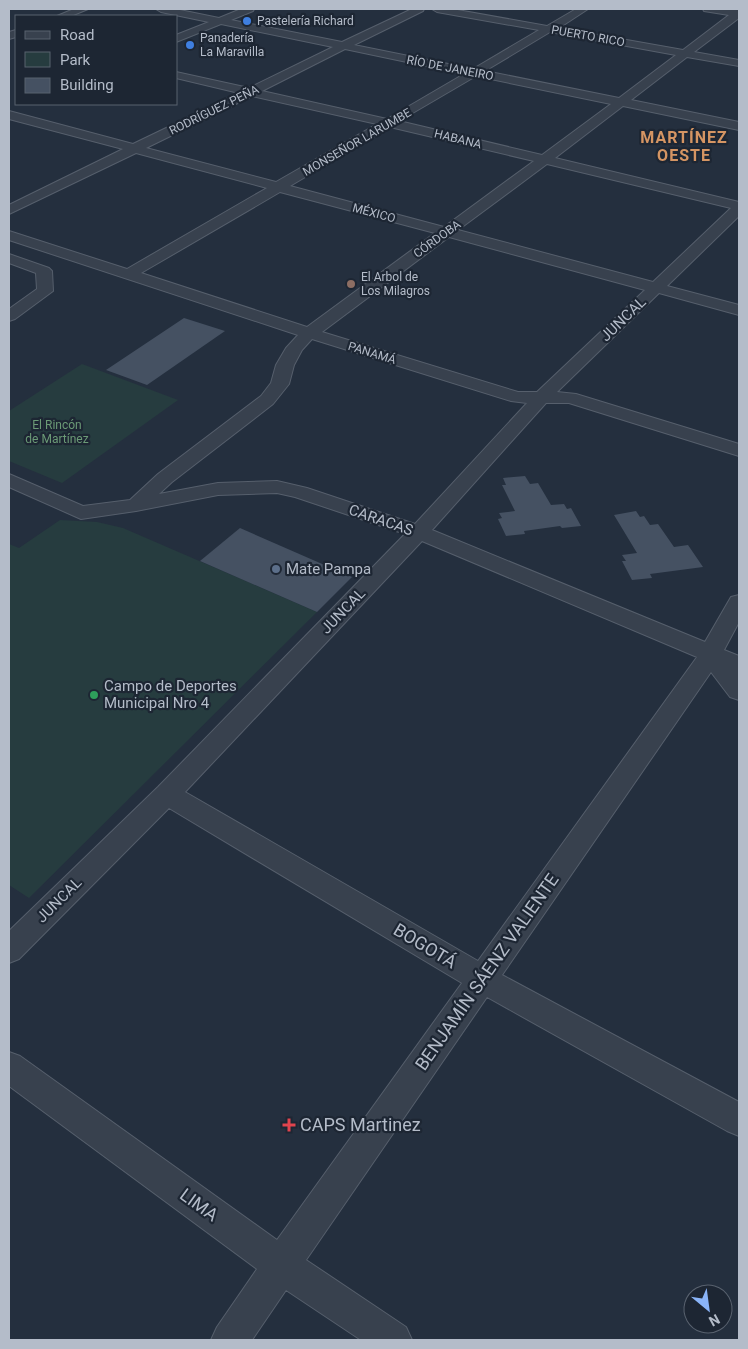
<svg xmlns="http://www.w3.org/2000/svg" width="748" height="1349" viewBox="0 0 748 1349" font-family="Roboto,sans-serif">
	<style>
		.green { fill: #263c3f }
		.building { fill: #455162 }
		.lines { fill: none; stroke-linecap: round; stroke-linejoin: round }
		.minor-casing { stroke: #565f6c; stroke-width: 2 }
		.minor { fill: #38414e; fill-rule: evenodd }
		.shop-dot { fill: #3f7fe0; stroke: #1d2633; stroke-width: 2 }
		.education-dot { fill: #8d6e63; stroke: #1d2633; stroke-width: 2 }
		.service-dot { fill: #5c6f8a; stroke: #1d2633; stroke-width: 2 }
		.leisure-dot { fill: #2e9e5b; stroke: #1d2633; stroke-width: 2 }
		.health-dot { fill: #e0444e; stroke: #1d2633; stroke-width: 2 }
		.labels { text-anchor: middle; stroke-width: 4.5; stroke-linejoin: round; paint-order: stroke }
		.far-poi-label { font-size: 12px; fill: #b4bcc9; stroke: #1d2633; text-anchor: start }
		.far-street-label { font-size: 12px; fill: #b4bcc9; stroke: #1d2633 }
		.far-park-label { font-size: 12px; fill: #6b9a76; stroke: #1d2633 }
		.street-label { font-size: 15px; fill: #b4bcc9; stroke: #1d2633 }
		.poi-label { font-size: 15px; fill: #b4bcc9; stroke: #1d2633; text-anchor: start }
		.far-district-label { font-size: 16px; font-weight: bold; letter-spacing: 1px; fill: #d59563; stroke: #1d2633 }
		.near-street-label { font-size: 18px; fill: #b4bcc9; stroke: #1d2633 }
		.near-poi-label { font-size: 18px; fill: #b4bcc9; stroke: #1d2633; text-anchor: start }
	</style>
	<rect width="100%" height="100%" fill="#242f3e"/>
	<!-- green -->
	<g class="green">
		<path d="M82 364 178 400 62 483 9 461V411Z"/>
		<path d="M60 520 97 522 123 528 317 612 29 898 9 885V544L19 548Z"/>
	</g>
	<!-- building -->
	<g class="building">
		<path d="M184 318 225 331 147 385 106 370Z"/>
		<path d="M525 476 530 484 538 483 551 505 564 504 567 509 571 508 581 526 562 528 560 526 524 531 525 534 506 536 498 519 502 518 499 513 515 511 502 485H506L503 478Z"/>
		<path d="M636 511 640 517 644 516 650 525 658 524 674 547 688 545 703 567 650 574 652 578 632 580 622 561H626L622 555 637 553 614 515Z"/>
		<path d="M240 528 352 577 317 612 200 561Z"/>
	</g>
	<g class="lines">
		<defs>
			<g id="minor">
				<path d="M74 9H88L71 16H57Z"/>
				<path d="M156 9H175L219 18 241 9H254L253 11 231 20 342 42 412 9H424L423 11 354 45 473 69 539 30 437 12 432 9H452L547 26 576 9H588L559 28 683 50 729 15 704 11 703 9 739 10V18L694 52 739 60V66L687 57 631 100 739 122V130L623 106 555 158 739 202V216L667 286 739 305V315L659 293 557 392 576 394 739 444V456L569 403H546L432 530 705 642 731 597 739 595V622L724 650 739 656V700L730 697 711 672 502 975 739 1102V1136L727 1131 487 997 306 1260 406 1327 412 1340H361L286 1290 252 1340H211L217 1327 257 1269 9 1086V1052L20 1056 277 1240 462 983 169 808 19 959 9 963V931L158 787 405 534 295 497 277 493 218 495 136 511 81 519 9 487V474L83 506 130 500 158 474 261 396 271 383 276 365 286 348 298 335 9 240V231L127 269 267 188 136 153 9 214V205L123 149 9 119V111L133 144 239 93 176 78V72L249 88 333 47 221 24 176 42V35L209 22 161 12ZM550 32 676 55 619 98 485 71ZM345 49 464 74 387 119 262 91ZM476 76 611 104 542 155 399 121ZM252 96 377 124 276 182 146 148ZM390 127 534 161 444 227 290 186ZM547 164 731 208 653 282 458 230ZM280 192 435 233 307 327 141 273ZM449 237 645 290 537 392H518L322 332ZM312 339 511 401 527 403 415 524 307 488 277 481 218 483 159 494 172 482 273 404 289 384 294 365 302 350ZM422 541 697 657 478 961 185 792Z"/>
				<path d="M16 30V37L9 39V32Z"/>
				<path d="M9 254 49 268 52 271 53 291 15 319 9 321V309L37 289 36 273 9 263Z"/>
			</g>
		</defs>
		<!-- minor casing -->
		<use href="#minor" class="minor-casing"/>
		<!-- minor -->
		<use href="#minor" class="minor"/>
	</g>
	<!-- markers -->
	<g class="shop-dot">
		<circle cx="247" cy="21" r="5"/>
		<circle cx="190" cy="45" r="5"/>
	</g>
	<circle class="education-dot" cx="351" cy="284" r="5"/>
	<circle class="service-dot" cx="276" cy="569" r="5"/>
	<circle class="leisure-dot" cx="94" cy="695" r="5"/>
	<path class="health-dot" d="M286.5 1117.5h5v5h5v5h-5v5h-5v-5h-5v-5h5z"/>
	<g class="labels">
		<!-- far-poi labels -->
		<g class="far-poi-label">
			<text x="257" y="25">Pastelería Richard</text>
			<text x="200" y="42">Panadería<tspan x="200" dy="14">La Maravilla</tspan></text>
			<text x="361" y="281">El Arbol de<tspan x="361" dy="14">Los Milagros</tspan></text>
		</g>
		<!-- far-street labels -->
		<g class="far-street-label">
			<text transform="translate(588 36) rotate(10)" y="4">PUERTO RICO</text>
			<text transform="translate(450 68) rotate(11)" y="4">RÍO DE JANEIRO</text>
			<text transform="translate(214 110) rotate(-26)" y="4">RODRÍGUEZ PEÑA</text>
			<text transform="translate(458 139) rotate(14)" y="4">HABANA</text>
			<text transform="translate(357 142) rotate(-30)" y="4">MONSEÑOR LARUMBE</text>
			<text transform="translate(374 213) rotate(15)" y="4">MÉXICO</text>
			<text transform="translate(437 239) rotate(-36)" y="4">CÓRDOBA</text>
			<text transform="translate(372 353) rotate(17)" y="4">PANAMÁ</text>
		</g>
		<!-- far-park labels -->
		<g class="far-park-label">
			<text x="57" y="429">El Rincón<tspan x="57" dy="14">de Martínez</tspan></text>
		</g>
		<!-- street labels -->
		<g class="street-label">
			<text transform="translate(623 319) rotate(-44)" y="5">JUNCAL</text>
			<text transform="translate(381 520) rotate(19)" y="5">CARACAS</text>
			<text transform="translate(343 611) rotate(-46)" y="5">JUNCAL</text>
			<text transform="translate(59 900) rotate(-45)" y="5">JUNCAL</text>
		</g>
		<!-- poi labels -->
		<g class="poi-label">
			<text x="286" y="574">Mate Pampa</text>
			<text x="104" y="691">Campo de Deportes<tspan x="104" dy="17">Municipal Nro 4</tspan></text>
		</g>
		<!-- far-district labels -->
		<g class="far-district-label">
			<text x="684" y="143">MARTÍNEZ<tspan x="684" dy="18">OESTE</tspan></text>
		</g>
		<!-- near-street labels -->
		<g class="near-street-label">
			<text transform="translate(425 946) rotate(31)" y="6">BOGOTÁ</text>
			<text transform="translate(487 972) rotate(-55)" y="6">BENJAMÍN SÁENZ VALIENTE</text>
			<text transform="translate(199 1205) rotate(36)" y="6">LIMA</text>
		</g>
		<!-- near-poi labels -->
		<g class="near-poi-label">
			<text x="300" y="1131">CAPS Martinez</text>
		</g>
	</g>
	<!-- border -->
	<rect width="748" height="1349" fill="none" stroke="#b4bcc9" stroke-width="20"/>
	<!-- legend -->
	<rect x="15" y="15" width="162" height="90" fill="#1d2633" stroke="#59626f"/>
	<rect x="25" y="31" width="25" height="8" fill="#38414e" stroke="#59626f"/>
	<text x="60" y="40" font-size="15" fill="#b4bcc9">Road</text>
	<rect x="25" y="52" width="25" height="15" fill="#263c3f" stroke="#59626f"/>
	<text x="60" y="65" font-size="15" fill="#b4bcc9">Park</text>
	<rect x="25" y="78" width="25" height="15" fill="#455162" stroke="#59626f"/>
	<text x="60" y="90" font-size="15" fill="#b4bcc9">Building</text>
	<!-- north arrow -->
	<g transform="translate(708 1309) rotate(151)"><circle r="24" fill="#1d2633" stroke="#59626f"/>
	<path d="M0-4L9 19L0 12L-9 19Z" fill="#8ab4f8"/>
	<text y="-8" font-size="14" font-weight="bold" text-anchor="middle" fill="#b4bcc9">N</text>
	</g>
</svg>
